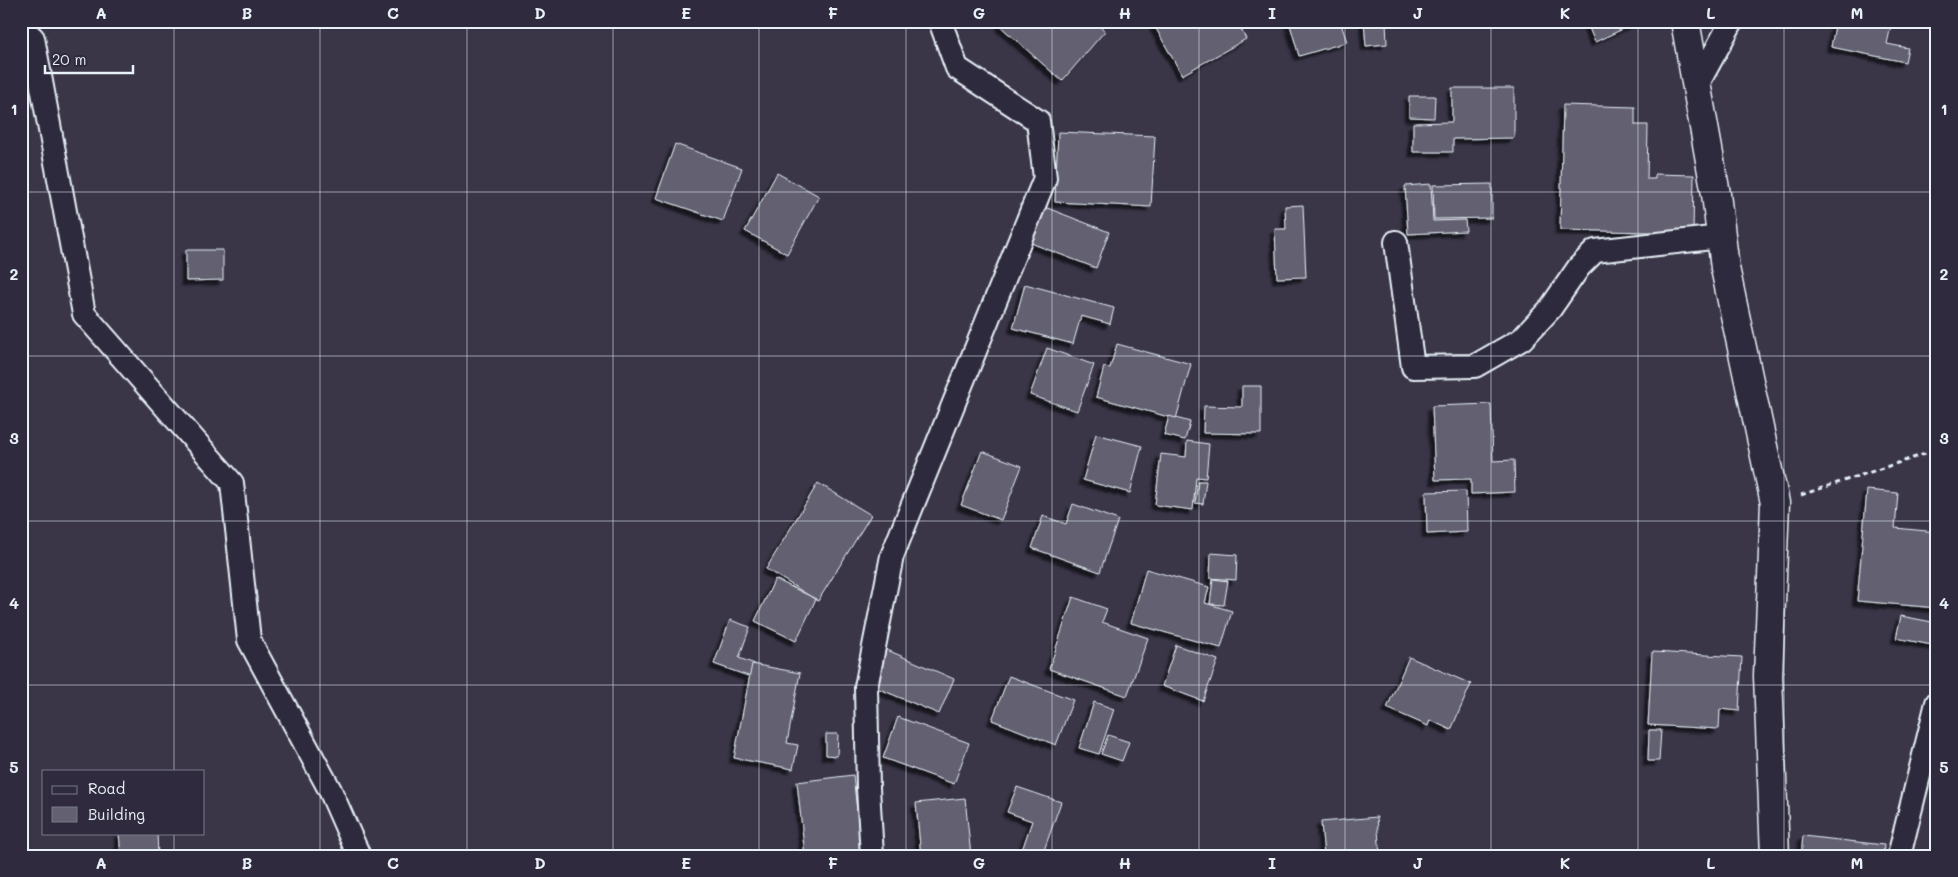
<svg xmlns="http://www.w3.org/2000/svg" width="1958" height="877" viewBox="0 0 1958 877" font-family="Mali,sans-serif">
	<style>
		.building { fill: #636171; stroke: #e8f1f8; filter: url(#shadow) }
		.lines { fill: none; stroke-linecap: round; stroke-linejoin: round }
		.street-casing { stroke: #e8f1f8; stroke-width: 26 }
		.secondary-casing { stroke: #e8f1f8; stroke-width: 31 }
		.path { stroke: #e8f1f8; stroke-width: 3; stroke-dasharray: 5 4; stroke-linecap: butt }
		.street { stroke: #2f2a3d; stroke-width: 22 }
		.secondary { stroke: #2f2a3d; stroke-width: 28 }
		.grid { fill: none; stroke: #e8f1f8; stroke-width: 1; stroke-opacity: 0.55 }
		.neatline { fill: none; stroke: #e8f1f8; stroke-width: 2 }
		.grid-label { font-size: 16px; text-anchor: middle; font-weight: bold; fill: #e8f1f8 }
	</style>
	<defs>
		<filter id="shadow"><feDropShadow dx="-4.5" dy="4.5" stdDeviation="1" flood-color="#0009"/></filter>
	</defs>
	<rect width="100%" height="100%" fill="#3a3648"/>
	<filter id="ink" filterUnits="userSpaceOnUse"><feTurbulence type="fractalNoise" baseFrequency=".02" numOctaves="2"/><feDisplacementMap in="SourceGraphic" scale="10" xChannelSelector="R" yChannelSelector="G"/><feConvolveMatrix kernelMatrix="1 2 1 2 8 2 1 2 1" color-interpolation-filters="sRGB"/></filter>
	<g filter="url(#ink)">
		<!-- building -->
		<g class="building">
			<path d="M1004 21H1093L1105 31 1062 81 1000 26Z"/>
			<path d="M1161 21H1237L1246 39 1182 75 1154 25Z"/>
			<path d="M1289 21H1340L1347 42 1299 56Z"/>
			<path d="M1364 21H1386L1387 44 1366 46Z"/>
			<path d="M1586 21H1640L1595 42Z"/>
			<path d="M1836 21H1892L1887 44 1908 48 1905 62 1831 47Z"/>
			<path d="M1452 88H1514V138L1453 139V152H1413V123L1452 122Z"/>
			<path d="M1409 96H1435L1434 118 1409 117Z"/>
			<path d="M1563 105 1635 107V125H1648L1647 179H1655V174L1694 175 1693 233 1560 230Z"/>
			<path d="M1058 132 1155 136 1151 207 1055 202Z"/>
			<path d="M675 144 742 168 723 221 656 198Z"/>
			<path d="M777 173 819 196 787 254 745 231Z"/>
			<path d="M1431 184 1433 221 1465 220 1466 231 1408 234 1405 186Z"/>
			<path d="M1492 184V218L1434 219 1433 185Z"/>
			<path d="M1303 205 1306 277 1277 278 1275 229H1286L1285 206Z"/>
			<path d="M1042 206 1109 232 1096 268 1028 242Z"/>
			<path d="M186 250H223V280L186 281Z"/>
			<path d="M1025 284 1114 308 1110 324 1081 316 1073 344 1013 328Z"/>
			<path d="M1117 344 1191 364 1176 419 1096 397 1104 367 1110 368Z"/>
			<path d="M1047 348 1094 365 1077 411 1030 395Z"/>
			<path d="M1242 386H1261V434L1203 433 1204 406 1242 407Z"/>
			<path d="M1491 404 1493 461 1514 460 1515 492 1471 494V479L1435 480 1432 406Z"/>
			<path d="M1169 416 1190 422 1185 440 1164 435Z"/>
			<path d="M1096 434 1142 446 1130 493 1083 480Z"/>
			<path d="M1187 441 1209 444 1206 478 1196 477 1193 510 1155 505 1161 454 1186 457Z"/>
			<path d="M982 451 1022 466 1001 520 961 505Z"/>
			<path d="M1198 481H1206L1203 504 1195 503Z"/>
			<path d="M818 483 871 515 818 601 766 569Z"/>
			<path d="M1867 490 1898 493 1895 528 1937 532V608L1857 601Z"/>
			<path d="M1466 491 1467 532 1427 534 1426 492Z"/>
			<path d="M1073 504 1118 520 1100 572 1032 548 1043 516 1066 524Z"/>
			<path d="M1211 553 1237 555 1236 580 1210 578Z"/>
			<path d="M1146 569 1209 587 1205 603 1232 611 1221 648 1131 623Z"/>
			<path d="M775 579 816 599 796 641 755 621Z"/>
			<path d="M1213 579 1228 581 1224 605 1210 604Z"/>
			<path d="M1073 597 1107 609 1102 622 1148 638 1127 696 1049 669Z"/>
			<path d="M1901 616 1937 623V646L1896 638Z"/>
			<path d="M730 620 750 627 739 658 755 664 751 677 714 664Z"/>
			<path d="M1176 645 1218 660 1203 701 1162 686Z"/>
			<path d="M885 649 954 679 939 714 870 685Z"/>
			<path d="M1652 652 1742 657 1739 711 1720 709 1719 729 1648 725Z"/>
			<path d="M1409 657 1471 684 1451 730 1430 720 1428 726 1387 708Z"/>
			<path d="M752 664 800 673 787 743 798 745 793 769 734 758Z"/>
			<path d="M1009 676 1073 700 1056 745 992 720Z"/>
			<path d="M1094 702 1114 709 1099 754 1079 748Z"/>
			<path d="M898 717 969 743 954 784 883 758Z"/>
			<path d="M1649 730H1661L1659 761H1648Z"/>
			<path d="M826 734H838L837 756 826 755Z"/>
			<path d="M1108 735 1129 742 1122 761 1101 754Z"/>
			<path d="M853 775 862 856H805L797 782Z"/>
			<path d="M1017 787 1061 802 1042 856H1020L1032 821 1007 812Z"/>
			<path d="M965 798 971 856H921L916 803Z"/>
			<path d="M1377 817 1380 856H1324L1321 822Z"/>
			<path d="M119 833H157L158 856H121Z"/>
			<path d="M1803 836 1884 845 1883 856H1801Z"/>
		</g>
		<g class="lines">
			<defs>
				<g id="street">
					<path d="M21 27 33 38 84 314 232 483 249 640 330 790 359 856"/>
					<path d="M1697 85 1732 21"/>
					<path d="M1396 242 1413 367 1475 366 1522 339 1550 309 1579 267 1595 251 1721 237"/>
					<path d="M872 856 868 788 866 687 892 556 1045 178 1038 121 957 68 940 21"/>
					<path d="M1899 856 1937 703"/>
				</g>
				<path id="secondary" d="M1685 21 1716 194 1725 268 1775 503 1768 676 1775 856"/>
			</defs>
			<!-- street casing -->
			<use href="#street" class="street-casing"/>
			<!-- secondary casing -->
			<use href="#secondary" class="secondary-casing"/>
			<!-- path -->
			<path class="path" d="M1801 495 1937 450"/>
			<!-- street -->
			<use href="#street" class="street"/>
			<!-- secondary -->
			<use href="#secondary" class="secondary"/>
		</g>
	</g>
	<!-- grid -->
	<path class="grid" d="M174 21V771M320 21V856M467 21V856M613 21V856M759 21V856M906 21V856M1052 21V856M1199 21V856M1345 21V856M1491 21V856M1638 21V856M1784 21V856M21 192H1937M21 356H1937M21 521H1937M21 685H1937M174 833V856"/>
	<!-- margin -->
	<rect width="1958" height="877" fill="none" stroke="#2f2a3d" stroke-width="55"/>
	<!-- legend -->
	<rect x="42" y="770" width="162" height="65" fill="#2f2a3d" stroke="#797a88"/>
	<rect x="52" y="786" width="25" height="8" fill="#2f2a3d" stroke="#797a88"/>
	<text x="88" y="794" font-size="15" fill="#e8f1f8">Road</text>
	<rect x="52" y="807" width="25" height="15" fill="#636171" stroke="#797a88"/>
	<text x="88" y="820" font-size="15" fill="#e8f1f8">Building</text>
	<!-- scale -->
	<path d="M45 65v8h88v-8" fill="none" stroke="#e8f1f8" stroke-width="2.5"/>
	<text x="52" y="65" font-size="15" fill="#e8f1f8" stroke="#2f2a3d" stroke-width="4" paint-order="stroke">20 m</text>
	<rect x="28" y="28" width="1902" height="822" class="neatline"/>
	<g class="grid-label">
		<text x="101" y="19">A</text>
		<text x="247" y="19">B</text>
		<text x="393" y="19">C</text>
		<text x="540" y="19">D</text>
		<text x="686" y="19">E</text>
		<text x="833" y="19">F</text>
		<text x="979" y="19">G</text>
		<text x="1125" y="19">H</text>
		<text x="1272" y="19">I</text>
		<text x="1418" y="19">J</text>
		<text x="1565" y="19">K</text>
		<text x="1711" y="19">L</text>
		<text x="1857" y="19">M</text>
		<text x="14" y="115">1</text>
		<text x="1944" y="115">1</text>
		<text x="14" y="280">2</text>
		<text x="1944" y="280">2</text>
		<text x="14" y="444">3</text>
		<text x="1944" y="444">3</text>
		<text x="14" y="609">4</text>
		<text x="1944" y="609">4</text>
		<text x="14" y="773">5</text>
		<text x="1944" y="773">5</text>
		<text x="101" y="869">A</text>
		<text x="247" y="869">B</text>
		<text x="393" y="869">C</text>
		<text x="540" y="869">D</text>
		<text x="686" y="869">E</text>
		<text x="833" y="869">F</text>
		<text x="979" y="869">G</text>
		<text x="1125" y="869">H</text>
		<text x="1272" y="869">I</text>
		<text x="1418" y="869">J</text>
		<text x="1565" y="869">K</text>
		<text x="1711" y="869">L</text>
		<text x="1857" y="869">M</text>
	</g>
</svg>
